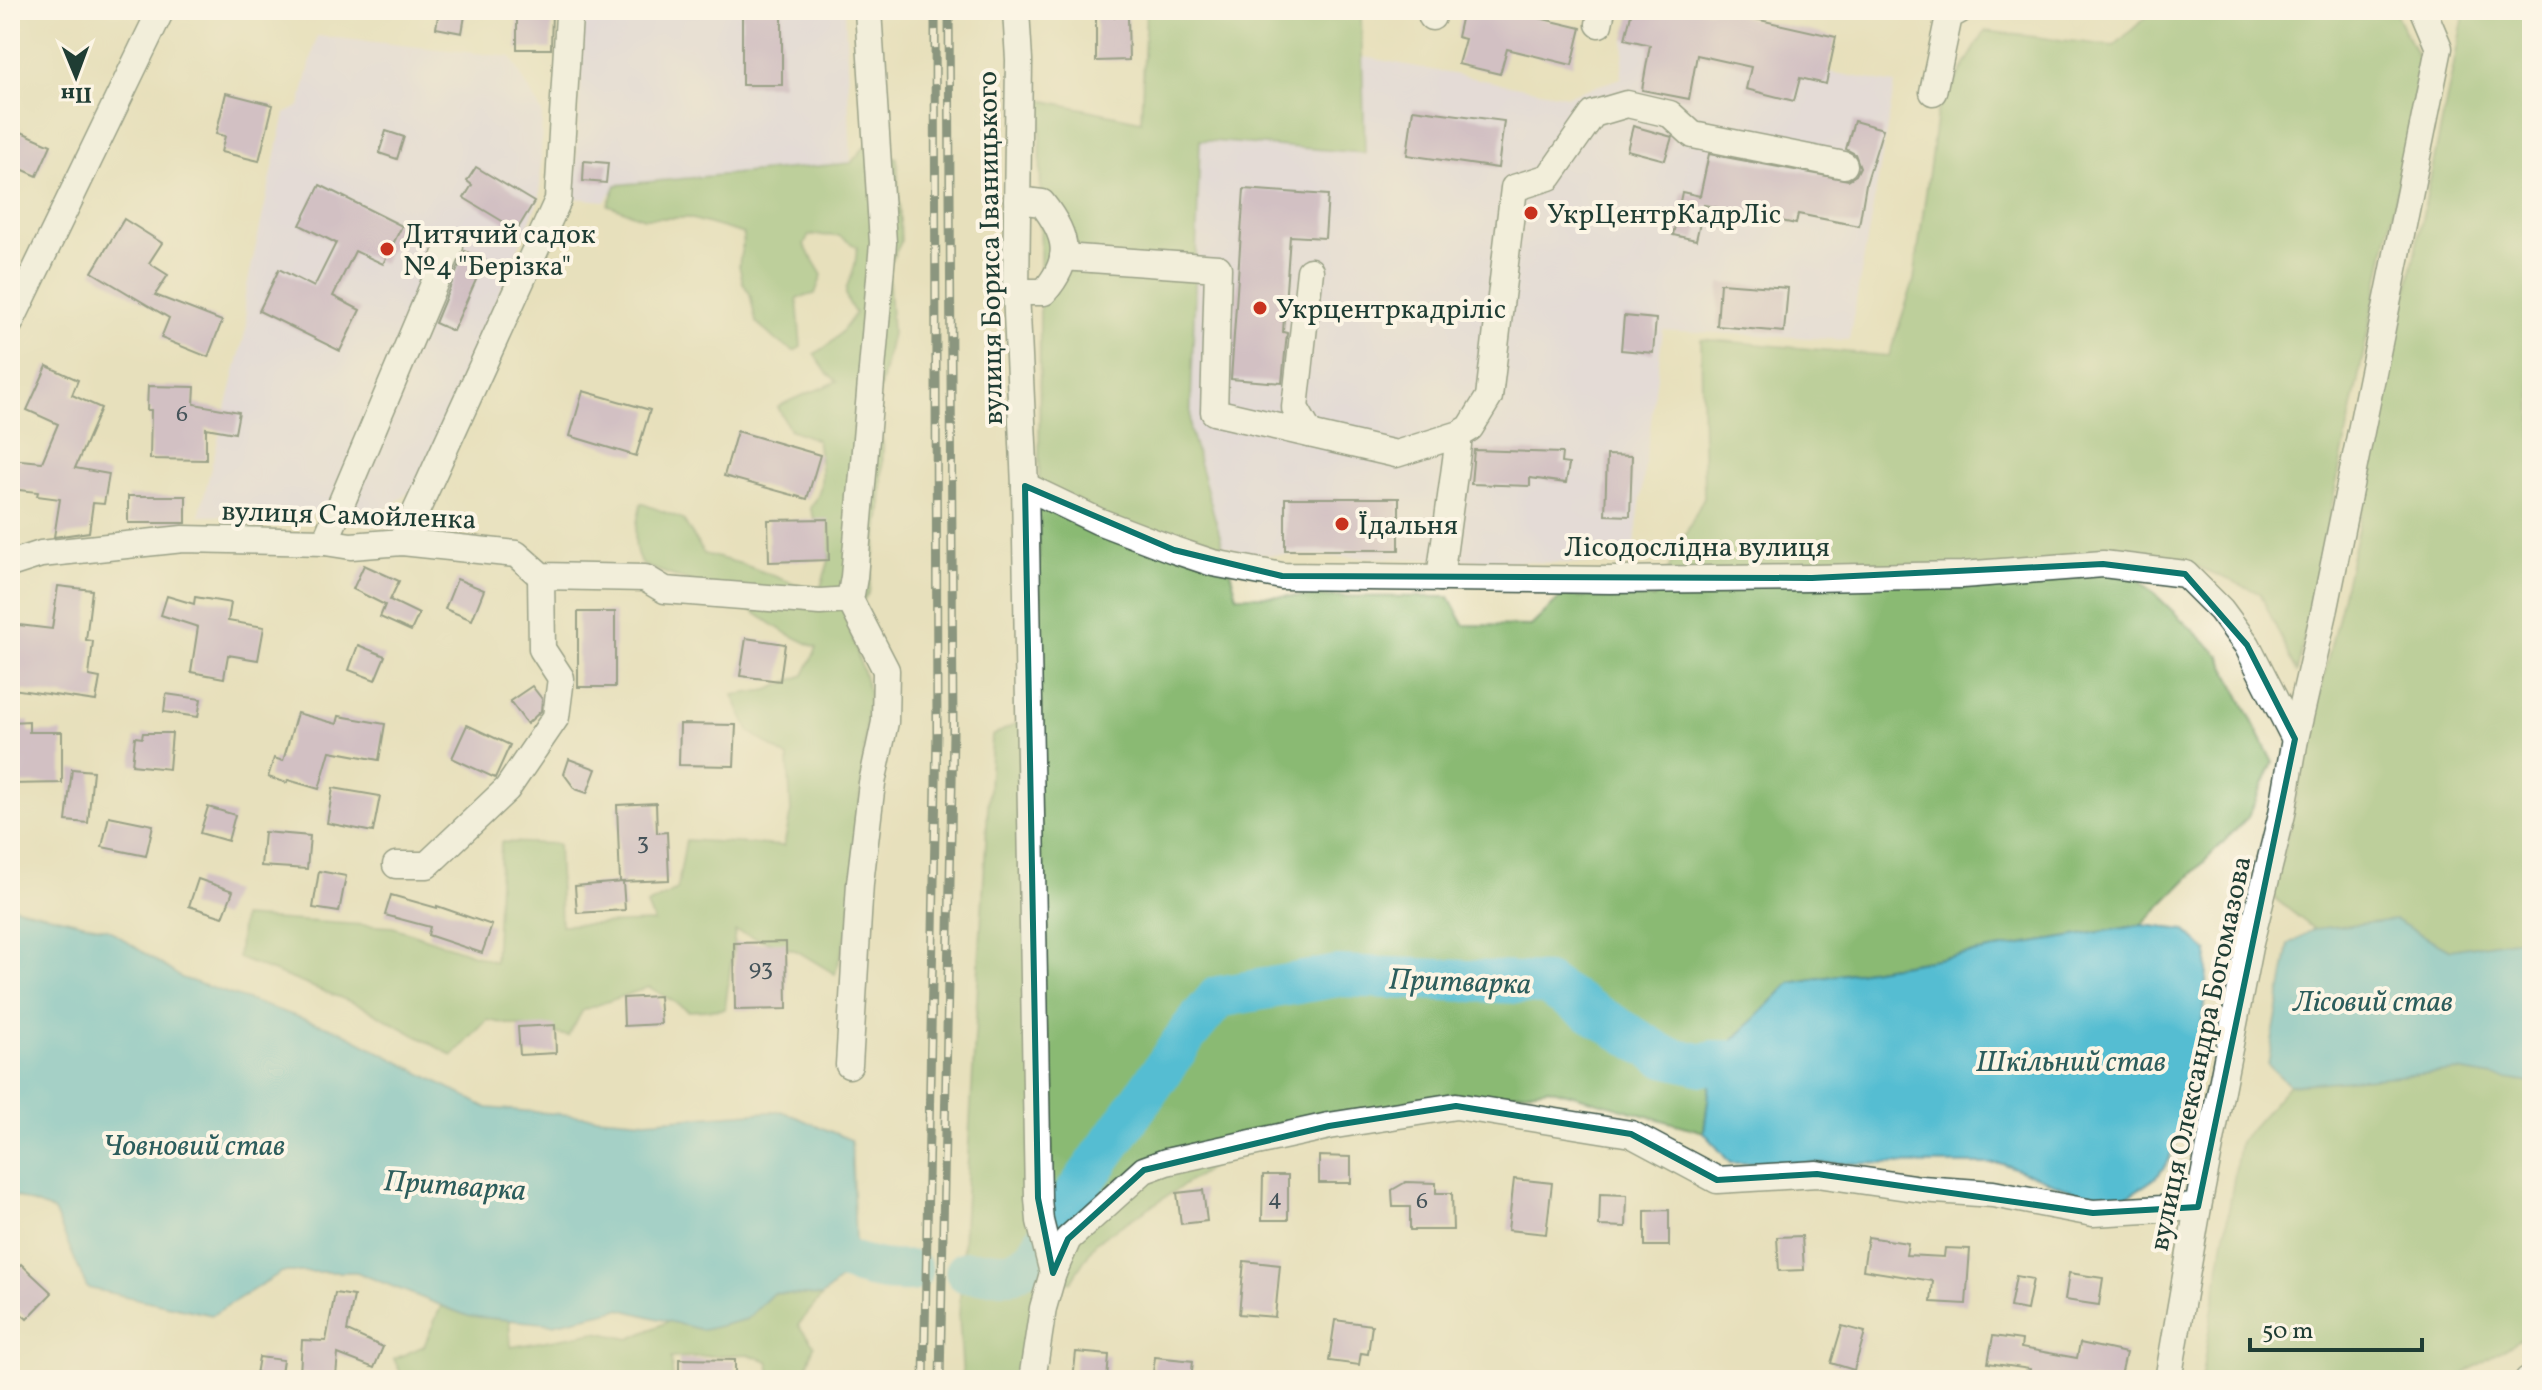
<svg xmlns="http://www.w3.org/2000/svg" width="2542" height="1390" viewBox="0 0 2542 1390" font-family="Vollkorn,serif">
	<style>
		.built { fill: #dfd5f5 }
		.forest { fill: #8aba73; stroke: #547c54; stroke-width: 2 }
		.water { fill: #55bdd2; stroke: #3a7d83; stroke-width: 2 }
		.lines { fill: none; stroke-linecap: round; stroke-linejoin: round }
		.river { stroke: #55bdd2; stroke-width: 42 }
		.building { fill: #b899cd }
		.minor-casing { stroke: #3d5548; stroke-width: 29 }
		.minor { stroke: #fff; stroke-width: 26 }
		.rail-casing { stroke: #1f3d34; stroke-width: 9 }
		.rail { stroke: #fcf5e5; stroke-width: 6; stroke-dasharray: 18; stroke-linecap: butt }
		.marked { fill: none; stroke: #0f766e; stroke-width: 6; stroke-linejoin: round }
		.poi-dot { fill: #c8321e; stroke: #fcf5e5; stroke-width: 3 }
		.labels { text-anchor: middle; stroke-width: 8; stroke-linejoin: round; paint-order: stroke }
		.number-label { font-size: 24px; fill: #45545a }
		.poi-label { font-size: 28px; fill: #1f3d34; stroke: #fcf5e5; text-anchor: start }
		.street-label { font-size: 28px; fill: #1f3d34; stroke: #fcf5e5 }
		.water-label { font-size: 30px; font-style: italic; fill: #2c5d5c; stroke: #fcf5e5 }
	</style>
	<rect width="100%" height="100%" fill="#fcf5e5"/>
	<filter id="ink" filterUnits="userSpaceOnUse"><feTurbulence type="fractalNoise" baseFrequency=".0125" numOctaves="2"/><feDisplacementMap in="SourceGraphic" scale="16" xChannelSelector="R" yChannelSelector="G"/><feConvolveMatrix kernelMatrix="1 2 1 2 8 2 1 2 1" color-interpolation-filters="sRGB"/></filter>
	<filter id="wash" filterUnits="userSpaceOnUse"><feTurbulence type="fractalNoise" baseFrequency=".006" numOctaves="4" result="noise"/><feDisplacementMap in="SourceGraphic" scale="32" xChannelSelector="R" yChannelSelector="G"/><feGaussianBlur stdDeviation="1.8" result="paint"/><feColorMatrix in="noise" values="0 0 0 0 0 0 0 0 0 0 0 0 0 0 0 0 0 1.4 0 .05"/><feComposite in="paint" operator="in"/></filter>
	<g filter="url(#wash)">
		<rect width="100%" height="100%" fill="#e7e0bc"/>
		<!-- built -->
		<g class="built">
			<path d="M585 10H845L851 163 617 185 605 201 574 198Z"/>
			<path d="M1201 33 1370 58 1566 96 1621 78 1625 39 1825 84 1829 72 1895 84 1849 340 1663 330 1632 565 1249 554 1172 527Z"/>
			<path d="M317 36 511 57 542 113 540 197 418 486 379 514 199 516 247 325 244 300 285 114 300 106Z"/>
		</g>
		<!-- forest -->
		<g class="forest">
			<path d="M1146 10H1339L1361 17 1365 153 1200 140 1190 430 1237 596 1449 597 1464 625 1531 626 1562 596 1654 598 1704 497 1701 339 1889 356 1914 280 1937 112 1985 31 2114 46 2154 10H2394L2423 68 2297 672 2260 593 2180 559 2121 562 2220 656 2273 763 2248 817 2142 925 1790 983 1713 1061 1704 1132 1549 1088 1231 1135 1230 1155 1096 1242 1071 1281 1037 1289 1026 1380H963L959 1316 992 736 1038 712 1041 100 1141 121Z"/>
			<path d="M2465 10H2532V937L2450 950 2395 920 2314 929 2273 897 2360 520Z"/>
			<path d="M867 144 897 158 901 242 888 267 892 333 876 407 883 445 881 511 869 592 848 622 869 692 850 923 835 974 797 951 735 931 725 1009 689 1011 649 987 583 1010 568 1036 487 1020 453 1056 364 1007 238 958 242 917 393 927 495 962 501 842 558 844 561 925 654 922 647 905 677 890 686 840 784 846 791 811 788 758 749 731 733 695 768 690 804 675 817 648 784 632 729 596 643 565C629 546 637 525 641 503L683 519 704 554 742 564 819 593 830 557 810 508C827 489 821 465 817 440L789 429 778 407C797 395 817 392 837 381L827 373 814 354C833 345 844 330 855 313 840 291 846 291 854 268 856 262 856 254 857 247L839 236 809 235 804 245 822 275 815 294 797 298 801 347 794 351 774 339 756 322 750 294 743 283 739 265 744 234 689 218H644L608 205 616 185 851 163Z"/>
			<path d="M2457 1071 2532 1083V1332L2454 1380H2201L2240 1141 2289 1085Z"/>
			<path d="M773 1293 822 1296 798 1325 814 1345 803 1380H773L768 1361 747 1354 671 1358 673 1380H404L394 1359 424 1346 441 1306 468 1316 509 1320 511 1347 596 1332 630 1339 669 1321 703 1330 747 1319Z"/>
		</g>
		<!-- water -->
		<g class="water">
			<path d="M10 906 108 929 182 978 340 1031 487 1108 645 1121 782 1111 851 1140 856 1266 822 1296 773 1293 747 1319 703 1330 620 1309 553 1324 468 1316 356 1272H282L212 1315 87 1288 54 1211 10 1194Z"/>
			<path d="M2395 920 2450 950 2532 937V1083L2457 1071 2289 1085 2268 1065 2289 944 2314 929Z"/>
			<path d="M2142 925 2185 930 2208 952C2206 1003 2191 1137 2159 1174 2150 1184 2134 1191 2123 1199L2077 1192 2004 1164 1730 1163 1704 1132 1713 1061 1790 983Z"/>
		</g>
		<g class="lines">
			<!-- river -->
			<g class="river">
				<path d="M806 1243C842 1259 872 1274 912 1271"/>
				<path d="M966 1272H1012L1034 1259 1068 1204 1189 1032 1218 997 1338 976 1546 984 1664 1056 1703 1065 1713 1061 1771 1062"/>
			</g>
		</g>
		<g id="blocks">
			<!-- building -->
			<g class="building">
				<path d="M439 10H466L462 33 436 28Z"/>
				<path d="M517 10H552L551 49H517Z"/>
				<rect x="742" y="10" width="40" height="75"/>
				<path d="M1463 10H1506L1581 28 1572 65 1507 49 1500 74 1458 64 1465 39 1457 37Z"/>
				<path d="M1632 10H1715L1836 37 1826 84 1800 78 1794 101 1746 89 1751 67 1697 55 1689 99 1642 90 1650 45 1625 39Z"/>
				<path d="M1096 17H1128L1129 60 1096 61Z"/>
				<path d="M226 93 273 105 259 161 221 152 225 136 216 134Z"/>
				<path d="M1413 109 1504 121 1498 168 1407 155Z"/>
				<path d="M1854 121 1883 129 1866 184 1859 226 1798 214 1796 224 1704 205 1696 240 1673 235 1682 192 1700 196 1709 154 1848 180 1856 175 1860 167 1855 154 1846 149Z"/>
				<path d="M1633 126 1672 137 1665 160 1627 150Z"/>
				<path d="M10 127 51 145 37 176 10 164Z"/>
				<path d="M386 131 404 137 397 159 379 153Z"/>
				<path d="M584 161 608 163 606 183 583 181Z"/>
				<path d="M476 167 534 202 517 230 464 198 472 185 467 181Z"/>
				<path d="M320 185 402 226 383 264 355 251 333 296 360 310 340 351 259 311 279 269 314 287 336 243 300 225Z"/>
				<path d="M1244 189 1328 195 1325 238 1290 236 1283 332 1287 333 1282 383 1231 379Z"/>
				<path d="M124 219 162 243 149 263 168 275 155 295 222 321 208 357 161 338 169 318 92 272Z"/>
				<path d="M465 251 485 260 453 331 435 323Z"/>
				<path d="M1720 283 1788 288 1784 332 1717 326Z"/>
				<path d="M1624 316 1656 319 1653 353 1621 350Z"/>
				<path d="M47 366 78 380 72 395 101 408 75 468 109 474 104 504 93 503 89 532 54 537 60 499 37 496 38 492 10 489V459L42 462 58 424 27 410Z"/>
				<path d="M148 386 195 387 194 404 239 412 235 433 206 428V460L150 459 151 410H147Z"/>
				<path d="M583 391 650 410 636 456 570 436Z"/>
				<path d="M737 431 820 455 807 499 724 476Z"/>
				<path d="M1474 450 1562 453 1561 463 1569 464 1566 483 1530 478V486L1471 484Z"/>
				<path d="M1607 455 1632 456 1630 516 1605 515Z"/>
				<rect x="128" y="496" width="58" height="27"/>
				<rect x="1285" y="498" width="114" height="52"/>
				<path d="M828 519 829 560 769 562 768 520Z"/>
				<path d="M364 565 399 581 390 600 419 614 411 631 380 617 385 605 353 589Z"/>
				<path d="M457 579 484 590 472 620 445 609Z"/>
				<path d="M58 586 92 590 86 640 93 641 89 676 100 678 96 701 12 689 10 624 52 629Z"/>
				<path d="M167 596 194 604 195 597 231 603 228 621 264 627 258 660 228 655 224 678 191 672 198 627 161 615Z"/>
				<rect x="578" y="612" width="37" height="75"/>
				<path d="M746 638 785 644 780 681 740 676Z"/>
				<path d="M358 645 385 656 375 680 349 670Z"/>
				<path d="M532 686 542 699 541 711 527 724 510 701Z"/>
				<path d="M166 694 201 699 198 717 164 712Z"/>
				<path d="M297 713 337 724 339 716 385 724 379 760 330 751 319 789 288 780 287 783 268 777 274 758 283 761Z"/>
				<path d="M29 721V732H62V783L10 784V722Z"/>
				<path d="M680 724 736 725 734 766 679 765Z"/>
				<path d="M467 725 510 745 495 778 452 758Z"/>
				<path d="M143 733H172L169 769 132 765 135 737 142 738Z"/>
				<path d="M569 759 596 769 587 793 575 789 564 774Z"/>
				<path d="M72 769 93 771 88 823 66 821Z"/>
				<path d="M333 788 380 796 373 832 327 823Z"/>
				<path d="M656 803 657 833 667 832 669 880 620 882 617 805Z"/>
				<path d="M208 807 235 815 228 841 200 833Z"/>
				<path d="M109 816 153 825 146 856 102 847Z"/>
				<path d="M264 832 310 836 307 869 261 866Z"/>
				<path d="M319 871 346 876 339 912 313 908Z"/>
				<path d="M198 879 233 891 223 917 189 906Z"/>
				<path d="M623 882 625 910 577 913 575 886Z"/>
				<path d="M391 895 437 908V906L492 925 482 953 428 935 430 927 385 915Z"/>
				<path d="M786 942 787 1009 735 1010 734 943Z"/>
				<path d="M659 996 661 1024 624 1026 623 998Z"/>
				<path d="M555 1025 556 1053 520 1055 518 1027Z"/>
				<path d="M1319 1156 1351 1157V1183H1319Z"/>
				<path d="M1263 1175H1288V1220H1262Z"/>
				<path d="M1514 1179 1552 1183 1546 1234 1508 1230Z"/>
				<path d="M1406 1182 1436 1183V1193H1452L1453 1230H1410V1207H1393L1392 1190Z"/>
				<path d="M1203 1190 1207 1221 1181 1224 1177 1193Z"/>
				<path d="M1600 1194 1627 1195 1626 1227 1599 1226Z"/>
				<path d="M1669 1210V1246H1645V1211Z"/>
				<path d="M1802 1236 1804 1270 1779 1271 1777 1237Z"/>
				<path d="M1868 1237 1908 1243 1906 1255 1944 1257 1945 1248 1970 1249 1966 1304 1931 1302 1933 1281 1863 1270Z"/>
				<path d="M1244 1261 1280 1265 1275 1317 1239 1314Z"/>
				<path d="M21 1264 52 1293 27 1319 10 1304V1276Z"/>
				<path d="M2069 1273 2103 1278 2099 1305 2065 1300Z"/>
				<path d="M2016 1276 2033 1279 2027 1310 2010 1307Z"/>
				<path d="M335 1293 354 1296 347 1331 383 1347 374 1368 338 1354 336 1376 300 1374 302 1340 326 1341Z"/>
				<path d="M1335 1320 1372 1325 1368 1354 1361 1353 1359 1365 1329 1361Z"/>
				<path d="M1842 1326 1865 1332 1854 1370 1831 1363Z"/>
				<path d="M1993 1336 2022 1340 2021 1348 2077 1358 2080 1343 2126 1353 2120 1380H2029L2030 1369 1988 1363Z"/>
				<path d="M1076 1352 1109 1355 1107 1380H1073Z"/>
				<path d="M259 1357 283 1360 280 1380H255Z"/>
				<path d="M1155 1357 1193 1361 1191 1380H1152Z"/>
				<path d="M679 1359 735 1360V1380H679Z"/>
			</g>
		</g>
	</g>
	<g filter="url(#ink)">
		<use href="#blocks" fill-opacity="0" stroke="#3d5548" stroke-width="2"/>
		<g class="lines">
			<defs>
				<g id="minor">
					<path d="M1016 10 1019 60 1016 292 1025 486 1038 1198 1040 1221 1053 1273"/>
					<path d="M1432 17 1433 10"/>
					<path d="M1599 24 1602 10"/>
					<path d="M1933 92 1949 16 1960 10"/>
					<path d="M1063 257 1218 268 1214 412 1396 454 1460 434 1470 428 1489 397 1514 188 1549 177 1593 114 1627 104 1670 114 1693 135 1844 165"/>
					<path d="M1310 271 1295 408 1310 434"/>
					<path d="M1016 292H1044C1073 259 1068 236 1042 203L1017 200"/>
					<path d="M10 323 161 10"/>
					<path d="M1025 486 1098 521 1174 550 1213 563 1282 576 1610 580 1812 578 1962 575 2103 564 2185 574 2221 610 2247 645 2295 739"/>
					<path d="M325 542 450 246"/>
					<path d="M402 542 558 200 569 15"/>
					<path d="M10 564 41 554 183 539 325 542 351 546 402 542 516 554 541 576 645 578 665 590 820 602 850 600"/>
					<path d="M1440 578 1458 445"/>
					<path d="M396 865H427L507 789 556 717 561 678 542 649 541 576"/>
					<path d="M849 1065 860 883 872 783 885 722 886 670 850 600 854 577 883 243 868 10"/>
					<path d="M1032 1380 1043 1308 1053 1273 1068 1239 1144 1170 1166 1162 1329 1126 1456 1106 1631 1134 1717 1180 1817 1174 1921 1189 1993 1194 2093 1213 2198 1207"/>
					<path d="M2168 1380 2198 1207 2249 947 2282 814 2295 739 2325 608 2439 48 2423 10"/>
					<path d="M2528 1380 2532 1378"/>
				</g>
			</defs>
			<!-- minor casing -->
			<use href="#minor" class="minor-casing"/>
			<!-- minor -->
			<use href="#minor" class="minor"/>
			<defs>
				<g id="rail">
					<path d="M924 1380 937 733 935 10"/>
					<path d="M940 1380 953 733 949 10"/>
				</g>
			</defs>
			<!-- rail casing -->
			<use href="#rail" class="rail-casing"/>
			<!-- rail -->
			<use href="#rail" class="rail"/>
		</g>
	</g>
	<!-- marked area -->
	<path d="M0 0H2542V1390H0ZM1025 486 1174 550 1282 576 1812 578 2103 564 2185 574 2247 645 2295 739 2198 1207 2093 1213 1817 1174 1717 1180 1631 1134 1456 1106 1329 1126 1144 1170 1068 1239 1053 1273 1038 1198Z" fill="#e7e0bc" fill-opacity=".55" fill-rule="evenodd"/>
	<path class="marked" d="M1025 486 1174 550 1282 576 1812 578 2103 564 2185 574 2247 645 2295 739 2198 1207 2093 1213 1817 1174 1717 1180 1631 1134 1456 1106 1329 1126 1144 1170 1068 1239 1053 1273 1038 1198Z"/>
	<!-- markers -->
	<g class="poi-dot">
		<circle cx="1531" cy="213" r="8"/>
		<circle cx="387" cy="249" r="8"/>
		<circle cx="1260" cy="308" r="8"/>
		<circle cx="1342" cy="524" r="8"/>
	</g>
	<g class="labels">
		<!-- number labels -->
		<g class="number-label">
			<text x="182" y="421">6</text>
			<text x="643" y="849">3</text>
			<text x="761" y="975">93</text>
			<text x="1275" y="1205">4</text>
			<text x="1422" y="1208">6</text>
		</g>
		<!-- poi labels -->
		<g class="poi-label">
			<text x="1547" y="223">УкрЦентрКадрЛіс</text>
			<text x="403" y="243">Дитячий садок<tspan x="403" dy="32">№4 "Берізка"</tspan></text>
			<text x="1276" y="318">Укрцентркадріліс</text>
			<text x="1358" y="534">Їдальня</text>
		</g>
		<!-- street labels -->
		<g class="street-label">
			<text transform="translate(989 248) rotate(-91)" y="10">вулиця Бориса Іваницького</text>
			<text transform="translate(349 514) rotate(2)" y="10">вулиця Самойленка</text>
			<text x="1697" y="556">Лісодослідна вулиця</text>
			<text transform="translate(2199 1053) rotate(-78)" y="10">вулиця Олександра Богомазова</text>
		</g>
		<!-- water labels -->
		<g class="water-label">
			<text transform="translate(1460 981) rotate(2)" y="10">Притварка</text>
			<text x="2373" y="1011">Лісовий став</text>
			<text x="2071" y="1071">Шкільний став</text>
			<text x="194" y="1155">Човновий став</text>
			<text transform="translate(455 1185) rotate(4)" y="10">Притварка</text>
		</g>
	</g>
	<!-- margin -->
	<rect width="2542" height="1390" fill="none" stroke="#fcf5e5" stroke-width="40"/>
	<!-- north arrow -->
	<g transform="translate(76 76) rotate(179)" stroke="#fcf5e5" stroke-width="6" paint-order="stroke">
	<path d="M0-6L14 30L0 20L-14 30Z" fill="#1f3d34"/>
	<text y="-12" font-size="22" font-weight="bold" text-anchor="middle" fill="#1f3d34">Пн</text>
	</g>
	<!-- scale -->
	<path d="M2250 1338v12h172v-12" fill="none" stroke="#1f3d34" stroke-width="4"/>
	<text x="2262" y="1338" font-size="24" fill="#1f3d34" stroke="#fcf5e5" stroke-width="6" paint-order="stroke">50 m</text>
</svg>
